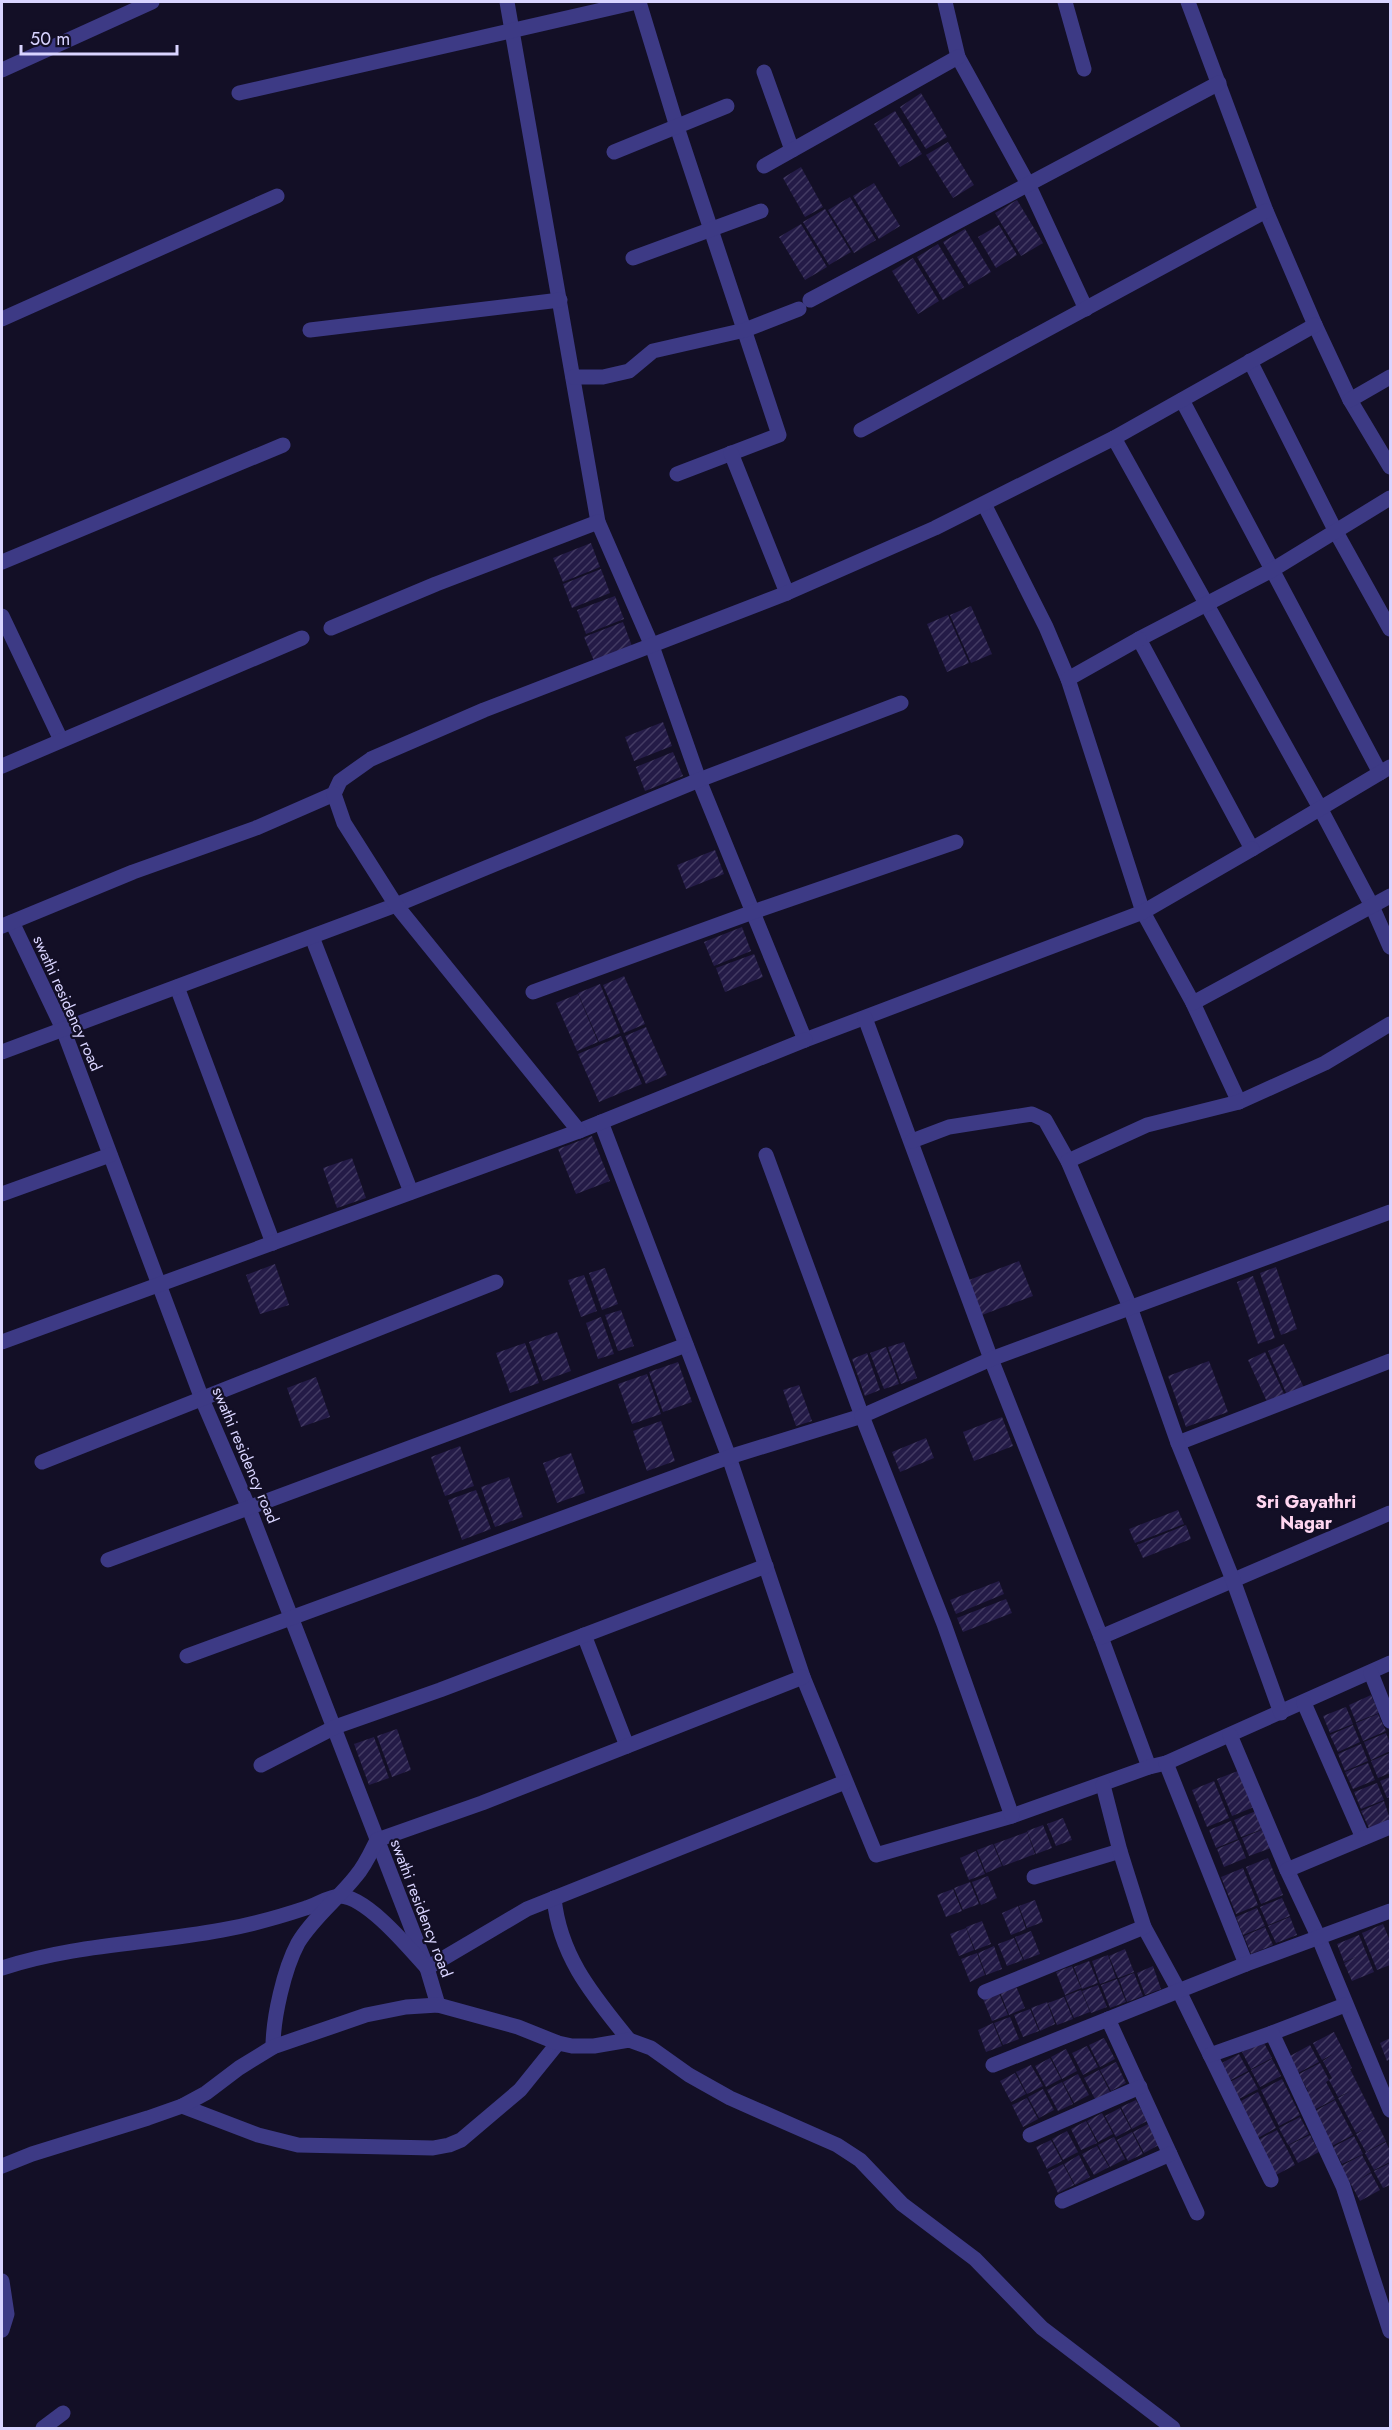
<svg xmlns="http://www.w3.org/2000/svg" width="1392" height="2430" viewBox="0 0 1392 2430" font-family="Jost,sans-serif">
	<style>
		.building { fill: url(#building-hatch) }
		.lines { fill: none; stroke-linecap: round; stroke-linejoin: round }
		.minor { stroke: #3d3a85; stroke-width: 15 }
		.labels { text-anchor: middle; stroke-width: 4.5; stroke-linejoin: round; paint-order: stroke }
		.street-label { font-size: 16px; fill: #d9d4ff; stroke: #130f26 }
		.neighbourhood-label { font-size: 18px; font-weight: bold; fill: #ffd6f0; stroke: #130f26 }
	</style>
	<defs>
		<pattern id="building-hatch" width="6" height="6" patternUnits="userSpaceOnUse" patternTransform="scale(1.5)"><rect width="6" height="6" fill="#241b47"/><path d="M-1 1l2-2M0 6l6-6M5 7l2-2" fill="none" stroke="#433b63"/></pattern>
	</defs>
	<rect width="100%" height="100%" fill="#130f26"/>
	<!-- building -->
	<g class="building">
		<path d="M921 93 947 137 926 149 900 107Z"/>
		<path d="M895 111 922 154 900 167 874 124Z"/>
		<path d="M948 142 974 185 953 198 926 155Z"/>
		<path d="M801 167 823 207 805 217 783 178Z"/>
		<path d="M874 183 900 226 879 239 853 196Z"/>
		<path d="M850 197 876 240 854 253 828 210Z"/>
		<path d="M1017 200 1043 243 1021 256 995 213Z"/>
		<path d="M825 209 851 252 829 265 803 222Z"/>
		<path d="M801 224 827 267 805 280 779 237Z"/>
		<path d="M999 225 1017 255 996 268 978 237Z"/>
		<path d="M965 229 991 272 969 285 943 242Z"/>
		<path d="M938 244 964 287 943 300 917 257Z"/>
		<path d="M913 258 939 301 918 314 892 271Z"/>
		<path d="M591 543 600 567 563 582 553 558Z"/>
		<path d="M601 569 610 593 572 608 563 584Z"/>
		<path d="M615 596 624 619 586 634 577 610Z"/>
		<path d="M971 606 992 654 971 663 950 615Z"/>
		<path d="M948 615 969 663 947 672 927 624Z"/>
		<path d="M623 622 632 646 594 661 584 637Z"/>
		<path d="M663 722 672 746 634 761 625 737Z"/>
		<path d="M673 752 683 776 645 791 636 767Z"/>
		<path d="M715 850 724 874 686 889 677 865Z"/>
		<path d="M742 927 751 951 714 966 704 942Z"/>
		<path d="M754 954 763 977 725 992 716 968Z"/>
		<path d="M624 976 645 1024 624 1033 603 985Z"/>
		<path d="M600 984 620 1033 599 1042 578 993Z"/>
		<path d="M578 994 598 1042 577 1051 556 1003Z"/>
		<path d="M646 1027 667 1075 646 1084 625 1036Z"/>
		<path d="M621 1036 642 1084 599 1102 578 1054Z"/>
		<path d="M592 1136 610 1181 576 1194 558 1149Z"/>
		<path d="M352 1158 366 1198 337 1208 323 1168Z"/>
		<path d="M1019 1261 1033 1296 982 1315 969 1280Z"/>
		<path d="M275 1264 289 1305 260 1314 246 1275Z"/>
		<path d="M1276 1267 1297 1329 1281 1335 1260 1273Z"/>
		<path d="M605 1268 618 1304 602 1310 589 1273Z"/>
		<path d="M584 1275 597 1311 581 1317 568 1280Z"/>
		<path d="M1253 1276 1275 1338 1258 1344 1237 1282Z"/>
		<path d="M621 1310 634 1346 618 1351 605 1315Z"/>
		<path d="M601 1317 614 1354 598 1359 586 1323Z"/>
		<path d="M557 1332 571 1371 543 1381 529 1342Z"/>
		<path d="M904 1342 917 1378 901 1384 888 1347Z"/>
		<path d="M525 1343 539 1383 510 1393 496 1353Z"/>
		<path d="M1284 1344 1304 1388 1287 1395 1268 1351Z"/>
		<path d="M886 1347 899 1384 884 1389 870 1353Z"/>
		<path d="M1265 1352 1285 1396 1268 1404 1248 1360Z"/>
		<path d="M867 1353 880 1390 865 1396 852 1359Z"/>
		<path d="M1209 1361 1228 1412 1186 1427 1168 1376Z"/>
		<path d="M678 1362 692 1402 663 1412 649 1372Z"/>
		<path d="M647 1374 661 1414 632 1424 618 1384Z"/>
		<path d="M316 1377 330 1417 301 1427 287 1388Z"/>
		<path d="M799 1385 812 1421 796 1426 783 1390Z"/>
		<path d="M1002 1417 1013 1446 974 1461 963 1432Z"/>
		<path d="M661 1421 675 1461 647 1471 633 1431Z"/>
		<path d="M926 1438 934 1458 900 1472 892 1452Z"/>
		<path d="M460 1446 474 1486 445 1496 431 1457Z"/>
		<path d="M571 1453 585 1493 557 1503 543 1463Z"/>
		<path d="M509 1477 523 1517 495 1527 481 1487Z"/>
		<path d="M476 1490 491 1529 462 1540 448 1500Z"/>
		<path d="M1178 1510 1184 1524 1135 1543 1129 1529Z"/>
		<path d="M1186 1525 1191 1539 1143 1558 1137 1545Z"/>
		<path d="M999 1581 1004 1594 956 1614 950 1600Z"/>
		<path d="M1006 1599 1012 1613 963 1632 957 1618Z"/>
		<path d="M1371 1695 1379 1713 1356 1722 1349 1705Z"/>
		<path d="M1346 1707 1353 1724 1330 1733 1323 1716Z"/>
		<path d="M1378 1714 1386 1731 1363 1741 1356 1723Z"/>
		<path d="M1353 1725 1360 1742 1338 1752 1330 1735Z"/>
		<path d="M397 1729 411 1770 392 1777 377 1736Z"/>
		<path d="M1386 1733 1390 1743V1751L1371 1760 1364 1742Z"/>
		<path d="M374 1737 389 1778 369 1785 354 1744Z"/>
		<path d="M1361 1744 1368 1761 1345 1771 1338 1754Z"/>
		<path d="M1390 1753V1773L1378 1778 1371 1761Z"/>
		<path d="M1368 1763 1375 1780 1353 1789 1345 1772Z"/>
		<path d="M1238 1771 1254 1807 1232 1816 1217 1779Z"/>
		<path d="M1390 1777V1797L1387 1798 1380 1781Z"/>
		<path d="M1214 1781 1229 1818 1207 1827 1192 1790Z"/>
		<path d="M1377 1783 1384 1800 1361 1809 1354 1792Z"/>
		<path d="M1384 1801 1390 1819 1369 1828 1361 1811Z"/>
		<path d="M1256 1811 1263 1829 1241 1837 1234 1820Z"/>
		<path d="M1063 1818 1072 1840 1056 1846 1047 1824Z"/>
		<path d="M1231 1821 1238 1839 1216 1848 1209 1830Z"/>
		<path d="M1043 1825 1052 1848 1036 1854 1027 1831Z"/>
		<path d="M1264 1829 1271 1848 1249 1856 1242 1838Z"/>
		<path d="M1027 1832 1035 1854 1003 1866 994 1844Z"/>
		<path d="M1239 1840 1246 1858 1224 1867 1217 1849Z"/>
		<path d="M993 1844 1002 1866 986 1873 977 1850Z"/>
		<path d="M976 1851 985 1874 969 1880 960 1858Z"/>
		<path d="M1268 1858 1283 1895 1261 1904 1246 1867Z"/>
		<path d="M1243 1868 1258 1905 1236 1914 1221 1877Z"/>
		<path d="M988 1876 997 1898 981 1905 972 1882Z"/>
		<path d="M970 1882 979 1904 963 1910 954 1888Z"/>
		<path d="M953 1889 962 1911 946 1917 937 1895Z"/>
		<path d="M1282 1898 1290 1916 1268 1925 1260 1907Z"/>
		<path d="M1035 1900 1043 1922 1027 1928 1019 1906Z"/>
		<path d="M1018 1906 1026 1929 1011 1935 1002 1913Z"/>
		<path d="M1257 1908 1265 1926 1243 1935 1236 1917Z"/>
		<path d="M1290 1917 1297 1935 1276 1943 1268 1926Z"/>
		<path d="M982 1921 991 1944 975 1950 966 1927Z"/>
		<path d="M1383 1924 1390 1941V1965L1377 1970 1362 1933Z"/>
		<path d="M1265 1927 1273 1945 1251 1954 1244 1936Z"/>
		<path d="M966 1928 974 1950 959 1956 950 1934Z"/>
		<path d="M1031 1931 1040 1954 1024 1960 1015 1937Z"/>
		<path d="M1359 1935 1374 1972 1352 1981 1344 1963 1358 1956 1344 1962 1337 1944Z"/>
		<path d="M1014 1938 1023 1960 1007 1966 998 1944Z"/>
		<path d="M994 1946 1002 1969 986 1975 978 1953Z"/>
		<path d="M1125 1949 1134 1972 1118 1978 1109 1956Z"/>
		<path d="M977 1953 985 1975 970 1982 961 1959Z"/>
		<path d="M1108 1955 1116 1978 1100 1984 1092 1961Z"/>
		<path d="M1089 1961 1098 1983 1082 1989 1074 1967Z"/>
		<path d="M1072 1966 1081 1988 1065 1995 1056 1972Z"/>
		<path d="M1153 1966 1161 1989 1145 1995 1137 1973Z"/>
		<path d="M1134 1973 1143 1996 1127 2002 1119 1979Z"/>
		<path d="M1117 1979 1126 2002 1110 2008 1101 1985Z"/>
		<path d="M1098 1985 1107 2007 1091 2013 1082 1991Z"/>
		<path d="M1016 1986 1025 2008 1009 2015 1000 1992Z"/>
		<path d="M1081 1990 1090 2012 1074 2018 1065 1996Z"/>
		<path d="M999 1993 1008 2015 992 2021 983 1999Z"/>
		<path d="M1064 1997 1073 2019 1057 2025 1048 2003Z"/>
		<path d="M1047 2002 1055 2024 1040 2031 1031 2008Z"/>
		<path d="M1030 2009 1039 2031 1023 2037 1014 2015Z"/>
		<path d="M1010 2017 1019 2039 1003 2045 994 2023Z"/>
		<path d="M993 2023 1002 2046 986 2052 978 2030Z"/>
		<path d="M1334 2032 1352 2068 1350 2069 1386 2141 1366 2152 1356 2134 1367 2128 1356 2133 1338 2098 1351 2091 1338 2097 1329 2080 1326 2082 1335 2099 1314 2110 1305 2093 1308 2091 1299 2074 1320 2063 1329 2080 1332 2078 1323 2061 1333 2054 1322 2060 1313 2043Z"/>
		<path d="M1104 2038 1115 2059 1100 2067 1089 2045Z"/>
		<path d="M1390 2038V2059L1387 2061 1380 2043Z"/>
		<path d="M1263 2041 1272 2058 1251 2069 1242 2052Z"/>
		<path d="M1310 2045 1319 2062 1298 2073 1290 2056Z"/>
		<path d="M1087 2046 1098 2067 1083 2075 1072 2053Z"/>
		<path d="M1066 2049 1077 2071 1062 2079 1051 2057Z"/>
		<path d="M1239 2054 1248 2071 1227 2082 1218 2065Z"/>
		<path d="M1050 2058 1061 2079 1046 2087 1035 2066Z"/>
		<path d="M1272 2059 1281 2076 1260 2087 1251 2070Z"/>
		<path d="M1116 2062 1126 2083 1111 2091 1100 2070Z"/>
		<path d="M1031 2065 1043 2086 1027 2094 1016 2072Z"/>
		<path d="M1099 2070 1110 2092 1095 2099 1084 2078Z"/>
		<path d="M1249 2072 1258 2089 1237 2100 1228 2083Z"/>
		<path d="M1015 2073 1026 2094 1011 2102 1000 2081Z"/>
		<path d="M1078 2074 1089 2095 1074 2103 1063 2082Z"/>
		<path d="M1282 2079 1300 2115 1279 2126 1261 2090Z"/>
		<path d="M1062 2082 1073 2104 1058 2111 1047 2090Z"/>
		<path d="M1043 2089 1054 2110 1039 2118 1028 2097Z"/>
		<path d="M1258 2092 1276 2128 1256 2139 1237 2103Z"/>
		<path d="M1027 2098 1038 2119 1023 2127 1012 2105Z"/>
		<path d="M1136 2100 1147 2121 1132 2129 1121 2107Z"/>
		<path d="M1335 2100 1353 2135 1332 2146 1315 2111Z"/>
		<path d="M1120 2108 1131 2129 1116 2137 1105 2116Z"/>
		<path d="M1102 2113 1113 2134 1098 2142 1087 2121Z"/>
		<path d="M1300 2117 1309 2134 1288 2145 1279 2128Z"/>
		<path d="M1086 2121 1097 2143 1081 2150 1071 2129Z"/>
		<path d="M1148 2124 1159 2145 1144 2153 1133 2132Z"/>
		<path d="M1277 2130 1286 2147 1265 2158 1256 2141Z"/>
		<path d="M1067 2131 1078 2152 1063 2160 1052 2139Z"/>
		<path d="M1132 2132 1143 2154 1128 2161 1117 2140Z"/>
		<path d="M1310 2135 1319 2152 1298 2163 1289 2145Z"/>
		<path d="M1354 2136 1363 2154 1342 2164 1333 2147Z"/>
		<path d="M1114 2137 1125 2159 1110 2167 1098 2145Z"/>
		<path d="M1051 2140 1062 2161 1047 2169 1036 2147Z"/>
		<path d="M1386 2142 1390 2151V2162L1374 2170 1365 2153Z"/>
		<path d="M1097 2146 1109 2167 1094 2175 1082 2154Z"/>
		<path d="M1286 2147 1295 2165 1274 2176 1265 2158Z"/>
		<path d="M1079 2155 1090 2177 1075 2185 1064 2164Z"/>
		<path d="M1362 2155 1371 2172 1359 2180 1371 2173 1380 2190 1360 2201 1341 2166Z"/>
		<path d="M1390 2163V2185L1383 2188 1374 2171Z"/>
		<path d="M1063 2164 1074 2185 1058 2193 1048 2172Z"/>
	</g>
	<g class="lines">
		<!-- minor -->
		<g class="minor">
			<path d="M507 2 598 522"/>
			<path d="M639 2 677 127 779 435 677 474"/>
			<path d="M945 2 958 57 1028 184 1086 309"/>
			<path d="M1065 2 1084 69"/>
			<path d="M1188 2 1266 211 1315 325 1350 400 1390 467"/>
			<path d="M2 70 152 2"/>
			<path d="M764 72 792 150"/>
			<path d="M239 93 637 2"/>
			<path d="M614 152 727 106"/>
			<path d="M764 166 958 57"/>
			<path d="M633 258 761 211"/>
			<path d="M810 300 1219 83"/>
			<path d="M2 319 277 196"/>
			<path d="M310 330 560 300"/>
			<path d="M1250 361 1336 532 1390 629"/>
			<path d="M573 377H603L629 371 653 351 745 330 799 309"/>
			<path d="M1182 400 1380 773"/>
			<path d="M1350 400 1390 377"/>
			<path d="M861 430 1266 211"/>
			<path d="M1114 438 1320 808 1372 906 1390 947"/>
			<path d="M731 453 787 593"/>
			<path d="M1390 498 1272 570 1139 639 1252 849 1390 767"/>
			<path d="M984 504 1046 627 1068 679 1143 912 1193 1003 1239 1102"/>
			<path d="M2 562 283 445"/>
			<path d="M2 616 61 740"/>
			<path d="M331 628 436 584 598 522 652 646 699 780 805 1040 1143 912 1252 849"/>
			<path d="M1068 679 1139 639"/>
			<path d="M2 766 302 638"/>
			<path d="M12 922 63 1029 202 1399 248 1506 427 1968 438 2005"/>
			<path d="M2 926 133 872 256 828 334 794 340 781 371 759 484 710 787 593 935 528 1114 438 1315 325"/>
			<path d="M312 937 411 1192"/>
			<path d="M177 987 273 1243"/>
			<path d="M533 992 753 912 956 842"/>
			<path d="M1193 1003 1390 896"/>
			<path d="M865 1018 991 1359 1101 1637 1149 1767"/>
			<path d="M2 1052 396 905 699 780 901 703"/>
			<path d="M601 1122 729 1457 803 1677 876 1855 1012 1816 1149 1767 1166 1763 1390 1663"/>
			<path d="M579 1131 805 1040"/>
			<path d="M912 1141 949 1127 1032 1114 1045 1120 1068 1161"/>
			<path d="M2 1194 110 1155"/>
			<path d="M2 1342 579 1131 396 905 344 823 334 794"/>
			<path d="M1178 1443 1390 1361"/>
			<path d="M42 1462 496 1282"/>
			<path d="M108 1560 686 1345"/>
			<path d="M584 1635 627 1746"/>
			<path d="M1101 1637 1390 1513"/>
			<path d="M187 1656 729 1457 862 1416 766 1155"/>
			<path d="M1371 1673 1390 1721"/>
			<path d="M1304 1703 1363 1838"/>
			<path d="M1281 1713 1233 1580 1178 1443 1130 1307 1068 1161 1147 1125 1239 1102 1325 1063 1390 1024"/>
			<path d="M1230 1735 1287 1870 1318 1936 1390 2110"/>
			<path d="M1166 1763 1246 1964"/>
			<path d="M261 1765 335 1727 440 1690 766 1566"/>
			<path d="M1012 1816 944 1624 862 1416 991 1359 1390 1212"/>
			<path d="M1287 1870 1390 1827"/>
			<path d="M1034 1877 1120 1851"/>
			<path d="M554 1898C560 1957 593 1995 629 2040"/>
			<path d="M1144 1927 1179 1991 1271 2180"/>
			<path d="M2 1968C76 1944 146 1944 222 1930 250 1925 279 1917 306 1908 316 1905 330 1896 340 1896 367 1897 409 1948 427 1968L527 1909 845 1782"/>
			<path d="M985 1992 1144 1927 1120 1851 1103 1785"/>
			<path d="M1108 2019 1197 2213"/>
			<path d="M1272 2033 1345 2005"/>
			<path d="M273 2047C273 2018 284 1969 298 1943 313 1918 338 1899 356 1876 365 1866 371 1852 377 1840L482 1803 803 1677"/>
			<path d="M1210 2055 1272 2033 1343 2186 1390 2331"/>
			<path d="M993 2065 1246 1964 1390 1911"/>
			<path d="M182 2106 258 2135 298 2145 433 2148 449 2145 461 2140 520 2090 558 2043"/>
			<path d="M1030 2135 1140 2087"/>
			<path d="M2 2166 32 2154 148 2118 182 2106 206 2093 239 2068 273 2047 366 2015 406 2007 438 2005 518 2027 558 2043 572 2046H594L629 2040 651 2048 689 2075 730 2098 837 2145 860 2160 902 2204 975 2259 1042 2328 1173 2428"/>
			<path d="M1062 2201 1170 2154"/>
			<path d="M2 2281 7 2314 2 2330"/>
			<path d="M43 2428 63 2413"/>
		</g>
	</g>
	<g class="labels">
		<!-- street labels -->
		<g class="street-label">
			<text transform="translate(68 1003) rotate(66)" y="6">swathi residency road</text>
			<text transform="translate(246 1455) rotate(67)" y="6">swathi residency road</text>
			<text transform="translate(422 1908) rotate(69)" y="6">swathi residency road</text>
		</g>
		<!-- neighbourhood labels -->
		<g class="neighbourhood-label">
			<text x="1306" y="1508">Sri Gayathri<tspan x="1306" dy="21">Nagar</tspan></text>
		</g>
	</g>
	<!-- border -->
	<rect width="1392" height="2430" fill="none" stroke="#d9d4ff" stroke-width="6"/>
	<!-- scale -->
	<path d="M21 45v9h156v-9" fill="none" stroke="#d9d4ff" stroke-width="3"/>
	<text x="30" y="45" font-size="18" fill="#d9d4ff" stroke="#130f26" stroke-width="4.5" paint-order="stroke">50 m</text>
</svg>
